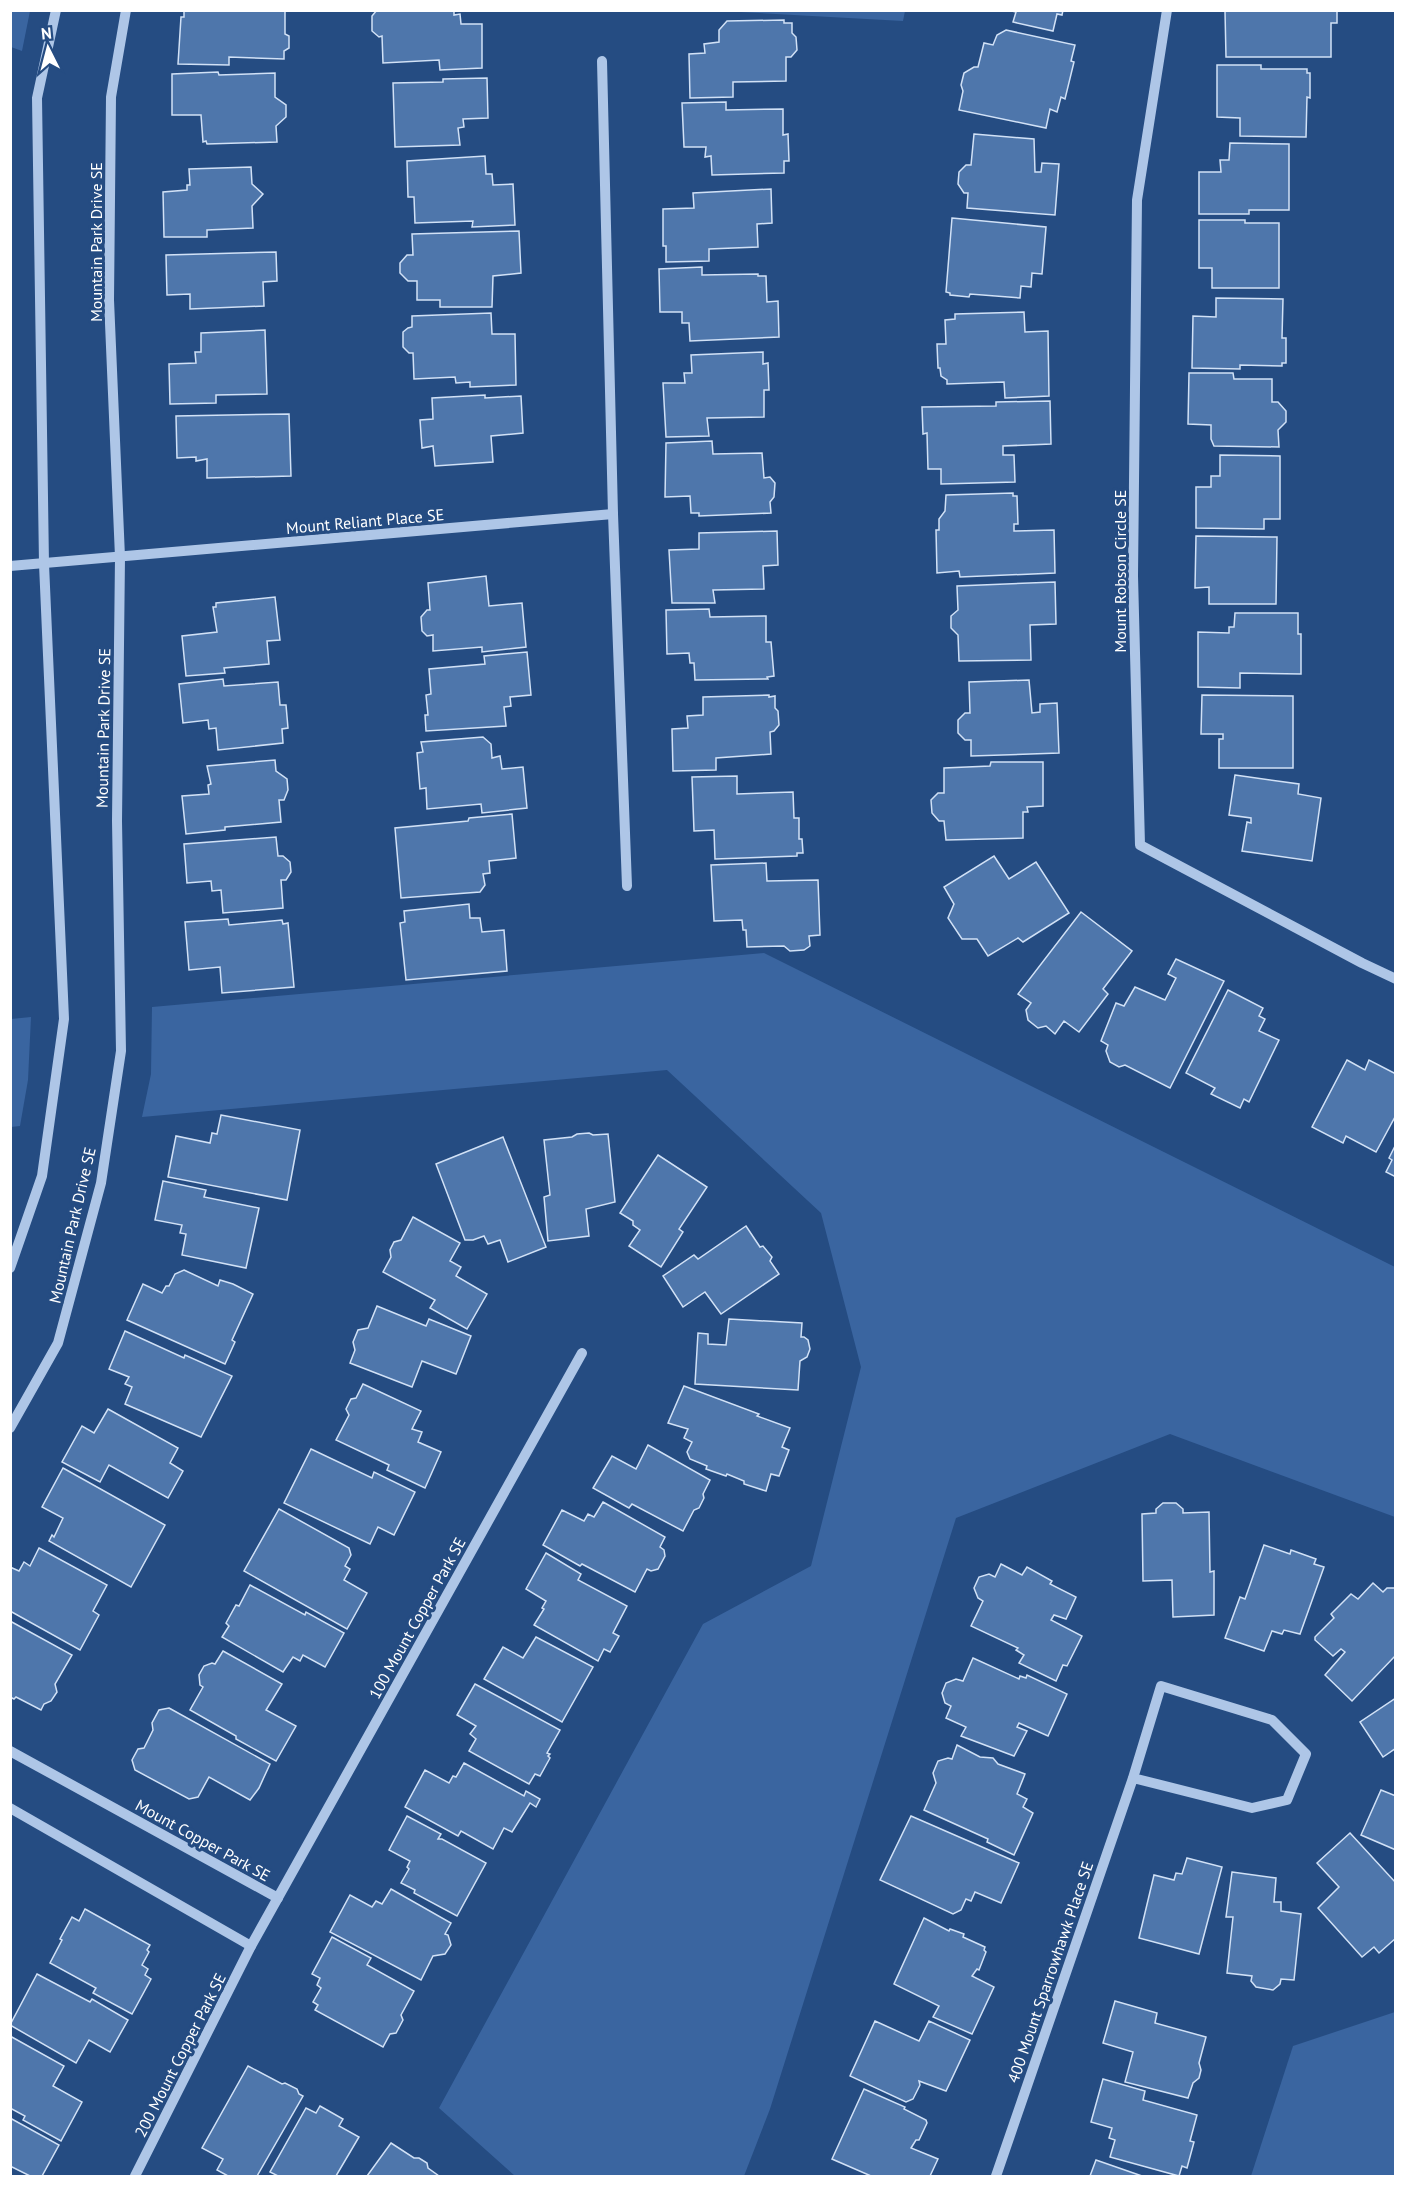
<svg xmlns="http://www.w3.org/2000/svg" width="1406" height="2187" viewBox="0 0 1406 2187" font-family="'PT Sans',sans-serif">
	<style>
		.green { fill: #3a65a0 }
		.building { fill: #4e76ab; stroke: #d1e1f6; stroke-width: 1.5 }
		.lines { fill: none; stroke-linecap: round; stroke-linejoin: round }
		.minor { stroke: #aec6e7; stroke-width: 10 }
		.labels { text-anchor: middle; stroke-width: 6; stroke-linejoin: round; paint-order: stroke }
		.street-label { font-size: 16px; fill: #fff; stroke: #254c82 }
	</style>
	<rect width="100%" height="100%" fill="#254c82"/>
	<!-- green -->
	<g class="green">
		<path d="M11 10 30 11 22 51 11 47Z"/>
		<path d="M722 11H905L903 21Z"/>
		<path d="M764 953 1395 1267V1517L1170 1434 956 1518 770 2109 744 2176H515L439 2108 703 1624 811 1566 861 1367 821 1213 667 1070 142 1117 151 1074 152 1007Z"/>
		<path d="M31 1017 28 1080 20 1126 11 1127V1019Z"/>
		<path d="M1395 2012V2176H1251L1293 2046Z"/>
	</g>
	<!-- building -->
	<g class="building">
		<path d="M184 10H285V34L289 36V48L284 51V59L229 57V65L178 64 181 17H184Z"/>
		<path d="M377 10H454V15L460 14 461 24H482V68L440 70 439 60 383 63 382 36 379 37 372 31V16Z"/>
		<path d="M1008 10H1063L1062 15 1057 14 1053 31 1013 22 1016 12Z"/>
		<path d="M1337 10V23H1331V57H1226L1225 11Z"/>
		<path d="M784 20V23H792V33L796 37 797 50 791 57H786V81L733 82V97L690 98 689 54 705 53 704 44 719 42V30L727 21Z"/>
		<path d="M1006 30 1075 45 1071 61 1074 62 1065 99 1061 97 1057 112 1050 109 1046 128 959 110 963 91 961 85 964 73 974 67H978L984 43 993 45 997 35Z"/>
		<path d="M1217 65H1261V69H1307V73H1310V98L1307 97 1306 137 1240 136V118L1217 117Z"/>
		<path d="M218 72 219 75 275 73V97L286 105V117L276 126 277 142 207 144 206 141 203 142 201 115H172V74Z"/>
		<path d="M487 78 488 118 463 119 464 127 458 128 460 145 395 147 393 83 443 82V79Z"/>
		<path d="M726 102V110L783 109V135L788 134 789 161H784V173L712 175 711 156 705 157 706 147H684L682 103Z"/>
		<path d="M974 134 1034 139 1035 172H1041L1042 163 1059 164 1055 215 967 208 968 193H964L958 184 959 172 966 165H971Z"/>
		<path d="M1230 143 1289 144V210H1249V214H1199V172H1221L1220 160H1229Z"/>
		<path d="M485 156 486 174H492L493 185 513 184 515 225 472 227 473 221 415 223 414 197H408L407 161Z"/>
		<path d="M251 167 252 184 263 194 252 206 253 228 207 230V237H164L163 192 187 190V185H190L189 169Z"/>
		<path d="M771 189 772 223 757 224 758 247 709 249V261L666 262V246H663V209L694 208 693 193Z"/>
		<path d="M952 218 1046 227 1042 274 1032 273 1031 287 1021 286 1020 298 970 294 969 297 950 295V293L946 292Z"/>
		<path d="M1199 220H1245V223H1279V288H1212V268H1199Z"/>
		<path d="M519 231 521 273 493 276 492 307H440V300H417V281H408L400 273V263L407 255H413L412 234Z"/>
		<path d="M276 252 277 281 263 282 264 306 190 309V294L167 295 166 255Z"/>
		<path d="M702 267V275L758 274V276H766L767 302 778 301 779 337 690 341 689 323H682V312H660L659 269Z"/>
		<path d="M1216 298 1283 299 1282 338H1286V363H1282V366L1240 365V369L1192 368 1193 316 1216 317Z"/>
		<path d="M1024 312 1025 332 1048 331 1049 396 1005 398 1004 382 947 384V380L941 376 940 368H938L937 344H946L945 320 955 319V314Z"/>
		<path d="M491 313 492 334H515L516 385 470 387V382L456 383 455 377 414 379 413 353H409L403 347V332L408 328 412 327V316Z"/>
		<path d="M265 330 267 394 216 395V403L170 404 169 364 196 363 195 352H201V333Z"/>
		<path d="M763 352V364L768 363 769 390H764V417L707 418 709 436 666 437 663 383H685L684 373H692L691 355Z"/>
		<path d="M1189 373H1233L1234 379H1272V402H1278L1286 411V422L1278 430 1279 447 1214 446 1211 439V425L1188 424Z"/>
		<path d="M485 395V398L521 396 523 433 491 436 493 462 435 466 433 446 422 448 420 420 433 419 432 398Z"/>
		<path d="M1050 401 1051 444 1003 446V455H1014L1015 482 941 484V469H928L927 433 923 434 922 407 996 406V402Z"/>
		<path d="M289 414 291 476 207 478V459L196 461V457L177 458 176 416Z"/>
		<path d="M712 441 713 454 762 453 764 478 770 477 775 483 774 497 770 502 771 513 699 516V513H691L690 496 665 497 666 443Z"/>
		<path d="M1220 455 1280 456V519H1264V529L1196 528V487H1211V476H1220Z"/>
		<path d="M1013 493V496H1017L1018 524H1014V531L1054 530 1055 573 960 577 959 571 937 573 936 530H939V519L945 511 946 495Z"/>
		<path d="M777 531 778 565 763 566 764 589 713 590 715 603H672L669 550 699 549V533Z"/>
		<path d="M1196 536 1277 537 1276 604H1209V587L1195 588Z"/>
		<path d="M486 576 489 606 522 603 526 647 482 652V647L433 651V635L427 636 422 631 421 617 427 610H430L428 583Z"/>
		<path d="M1055 582 1056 624 1030 625 1031 660 959 661 958 635 951 628V616L958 610 957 586Z"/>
		<path d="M275 597 280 640 267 641 269 664 224 668 225 673 186 676 182 636 217 632 213 607H216V603Z"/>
		<path d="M709 609 710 617 766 616V642H771L774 676 767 677 768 679 695 680 694 663H690L689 653 667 654 666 610Z"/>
		<path d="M1235 613H1298V634H1301V674L1240 673V688L1198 687V632L1229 633V627H1234Z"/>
		<path d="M527 652 531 695 510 697 511 706 504 707 506 726 426 731 425 715H428L426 695 431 694 429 669 485 664 484 656Z"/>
		<path d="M223 679 224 686 278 682 280 705H286L288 728 282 729 283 743 218 750 216 728 209 729 208 720 183 723 179 684Z"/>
		<path d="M1029 680 1032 713 1040 712V704L1057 703 1059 753 971 756V740H965L958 733V720L965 713H970L969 682Z"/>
		<path d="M769 695V697L775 696V708L778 711 779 725 774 731 770 732 771 754 716 758V770L673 771 672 729 688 728 687 716 703 715V697Z"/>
		<path d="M1202 695 1293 696V768H1219V739H1223V734H1201Z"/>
		<path d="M483 737 491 744 492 758 500 756 502 769 523 767 527 808 482 813 481 804 427 809 426 788 420 789 417 753 423 752 421 742Z"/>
		<path d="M275 760 276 771 287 779 288 790 284 800H279L281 822 225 827V830L186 834 182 796 209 794 208 785 211 784 207 766Z"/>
		<path d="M991 762H1043V806L1027 807 1028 812H1023V838L946 840 944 821H939L932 813 931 800 938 793H944V768L990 766Z"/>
		<path d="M1235 775 1299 784 1298 794 1321 798 1312 861 1242 851 1247 822 1251 823V818L1229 815Z"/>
		<path d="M737 776V794L793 792 794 818H799V839H802L803 853H797V856L715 859 714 830 694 831 692 777Z"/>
		<path d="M512 814 516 858 489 861 490 873 483 874 485 885 480 892 401 898 395 828 468 821 469 818Z"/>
		<path d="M276 837 278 856H283L290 862 291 872 286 880H281L283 908 223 913 221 890 212 891 211 881 187 883 184 844Z"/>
		<path d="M994 856 1009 879 1036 862 1069 913 1023 942 1018 938 988 956 977 939H962L948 918 954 904 944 887Z"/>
		<path d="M766 863 767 881 818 880 820 935 809 936 810 946 804 950 790 951 784 946 747 947 746 930H743L742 920 714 921 711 865Z"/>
		<path d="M469 904 470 918H480L482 932 504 930 507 971 406 980 400 923 405 922 404 911Z"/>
		<path d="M1081 912 1132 951 1103 989 1108 994 1079 1032 1064 1021 1055 1034 1046 1026 1038 1028 1028 1020 1026 1010 1031 1003 1018 994Z"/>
		<path d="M228 919 229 925 282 920 283 924 288 923 294 987 222 993 220 967 189 970 185 922Z"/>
		<path d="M1176 959 1224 981 1170 1088 1125 1065 1119 1067 1110 1062 1106 1051 1108 1045 1101 1041 1116 1003 1124 1006 1135 987 1165 1000 1176 978 1168 974Z"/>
		<path d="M1228 990 1263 1008 1259 1016 1265 1019 1259 1031 1279 1040 1249 1102 1244 1099 1240 1108 1211 1094 1215 1088 1186 1073Z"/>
		<path d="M1347 1060 1365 1070 1369 1060 1396 1074V1115L1376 1152 1346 1136 1343 1143 1312 1127Z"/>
		<path d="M221 1115 300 1130 287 1200 168 1177 176 1136 210 1143 212 1133 217 1134Z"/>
		<path d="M589 1133 593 1135 608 1134 615 1202 586 1209 589 1236 548 1241 544 1197 550 1195 544 1140 572 1137 577 1134Z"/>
		<path d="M503 1137 546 1247 508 1262 500 1240 488 1244 484 1236 473 1240H465L436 1164Z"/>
		<path d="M1396 1144V1177L1386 1172 1392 1160 1389 1158Z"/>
		<path d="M658 1155 707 1187 679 1229 683 1232 661 1267 629 1246 640 1230 633 1225V1221L620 1213Z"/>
		<path d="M163 1181 206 1190 204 1197 259 1208 246 1268 182 1255 186 1234 180 1233 182 1225 155 1220Z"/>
		<path d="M413 1217 460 1243 450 1261 461 1267 456 1276 487 1294 467 1329 430 1308 435 1300 383 1272 391 1257 390 1250 394 1242 401 1240Z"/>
		<path d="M746 1226 760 1247 763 1246 772 1257 770 1261 779 1274 721 1314 705 1292 683 1307 663 1276 694 1255 698 1259Z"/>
		<path d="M184 1270 218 1286 220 1280 233 1284 253 1294 232 1340 235 1342 225 1364 127 1320 143 1284 162 1293 166 1286H169L175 1274Z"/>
		<path d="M377 1306 426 1326 429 1319 471 1336 456 1374 422 1361 412 1387 350 1363 355 1350 353 1342 358 1330 368 1328Z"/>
		<path d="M729 1319 802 1323 801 1337H804L808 1340 810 1349 807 1357 800 1361 798 1390 695 1384 698 1333 708 1334V1344L726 1345Z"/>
		<path d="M125 1331 184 1358 185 1355 232 1376 201 1437 125 1404 132 1387 125 1384 129 1377 109 1369Z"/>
		<path d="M363 1384 421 1411 412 1429 422 1432 418 1442 441 1452 425 1488 387 1470 389 1465 336 1440 349 1415 346 1409 351 1399 356 1398Z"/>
		<path d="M684 1386 759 1414 757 1416 790 1428 782 1447 789 1450 779 1476 771 1474 766 1491 744 1484V1481L727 1474 726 1476 706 1469 707 1466 690 1459 687 1452 692 1442 684 1438 688 1429 668 1423Z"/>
		<path d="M108 1409 178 1448 170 1463 183 1471 168 1498 109 1465 100 1482 62 1462 82 1426 94 1433Z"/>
		<path d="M648 1445 710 1480 703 1494 704 1498 699 1508 694 1510 683 1531 632 1504 629 1508 593 1488 612 1456 636 1469Z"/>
		<path d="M311 1449 372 1478 374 1472 415 1492 394 1535 378 1527 370 1544 284 1503Z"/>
		<path d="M63 1468 165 1525 131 1587 49 1541 52 1535 54 1537 63 1518 42 1507Z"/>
		<path d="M603 1502 665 1537 660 1547 664 1550 665 1556 658 1569 651 1571 647 1569 635 1592 582 1564 580 1566 543 1545 562 1510 584 1521 588 1514 594 1517Z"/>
		<path d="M1163 1503H1176L1183 1509V1513L1209 1512 1210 1572 1214 1571V1615L1173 1617 1172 1580 1143 1581 1142 1514 1156 1513V1509Z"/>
		<path d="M279 1509 349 1548 351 1555 345 1566 350 1569 344 1580 367 1593 347 1629 244 1571Z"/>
		<path d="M1264 1545 1290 1554 1291 1550 1316 1559 1314 1564 1324 1567 1300 1634 1284 1630 1282 1634 1272 1631 1264 1651 1225 1638 1240 1597 1245 1599Z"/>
		<path d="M39 1548 107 1585 93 1611 99 1615 80 1650 10 1611V1567L19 1571 24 1562 30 1566Z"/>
		<path d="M546 1553 581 1574 578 1580 627 1606 613 1633 619 1636 610 1652 604 1649 598 1661 534 1625 544 1609 542 1608 546 1601 526 1589Z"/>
		<path d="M1001 1564 1022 1575 1027 1567 1052 1581 1050 1584 1076 1597 1066 1619 1054 1615 1051 1620 1082 1636 1067 1666 1063 1665 1056 1681 1019 1663 1024 1655 1016 1650 1018 1648 971 1626 983 1601 978 1598 974 1588 979 1577 989 1574 995 1577Z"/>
		<path d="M1373 1583 1383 1592 1387 1588H1396V1655L1352 1701 1325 1675 1345 1652 1341 1649 1333 1656 1315 1640V1637L1334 1618 1331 1614 1351 1594 1358 1599Z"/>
		<path d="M250 1585 305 1615 306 1612 344 1633 325 1667 303 1655 300 1661 293 1657 283 1672 222 1637 229 1626 226 1623 236 1605 239 1606Z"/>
		<path d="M10 1621 72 1655 55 1684 57 1692 51 1701 44 1704 41 1710 16 1697 14 1699 10 1697Z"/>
		<path d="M536 1637 593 1667 562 1722 484 1679 503 1647 523 1658Z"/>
		<path d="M223 1651 282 1684 266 1710 296 1726 276 1761 236 1739V1736L190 1710 203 1687 200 1685 199 1675 204 1666 212 1663 215 1664Z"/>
		<path d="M973 1658 1019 1679 1020 1676 1026 1678 1027 1675 1067 1694 1048 1736 1019 1723 1017 1727 1027 1731 1014 1756 961 1736 966 1727 946 1718 951 1706 945 1703 942 1693 946 1683 956 1679 963 1681Z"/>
		<path d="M475 1684 560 1730 547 1753 550 1754 548 1756 550 1758 540 1776 535 1774 529 1784 469 1751 476 1739 470 1734 476 1726 457 1715Z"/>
		<path d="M1396 1698V1748L1383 1757 1360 1722Z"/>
		<path d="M169 1708 270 1764 259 1788 250 1800 209 1777 198 1797 189 1799 135 1770 132 1760 138 1749 144 1748 153 1730 152 1723 159 1710Z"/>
		<path d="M957 1745 980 1757 993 1758 998 1764 1025 1774 1017 1794 1027 1799 1023 1807 1033 1813 1014 1855 987 1842 988 1839 924 1810 936 1783 933 1773 938 1761 948 1758 952 1759Z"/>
		<path d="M464 1763 524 1796 526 1791 540 1799 536 1807 530 1803 512 1832 504 1828 493 1849 461 1831 458 1836 405 1807 425 1770 449 1783 453 1776 456 1777Z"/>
		<path d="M1381 1790 1396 1796V1850L1361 1835Z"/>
		<path d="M407 1816 441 1834 438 1839H442L486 1863 457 1916 414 1893 415 1890 401 1883 409 1869 407 1867 410 1861 389 1850Z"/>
		<path d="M911 1816 1019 1863 1001 1903 975 1892 971 1901 966 1899 961 1910 953 1914 880 1880Z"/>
		<path d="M1350 1833 1396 1883V1938L1379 1953 1374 1947 1362 1957 1318 1908 1339 1887 1317 1863Z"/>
		<path d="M1187 1858 1222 1867 1199 1954 1139 1938 1154 1875 1174 1880 1176 1873 1182 1874Z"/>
		<path d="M1232 1872 1276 1878 1274 1902H1281V1911L1301 1914 1294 1980 1281 1979 1280 1984 1273 1990 1256 1987 1251 1981 1252 1976 1227 1973 1233 1917H1226Z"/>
		<path d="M391 1889 451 1923 445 1934 448 1935 451 1945 445 1954 433 1956 421 1980 330 1932 350 1895 372 1907 376 1901 382 1904Z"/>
		<path d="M85 1909 150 1945 147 1950 149 1952 142 1965 148 1969 145 1975 151 1979 132 2014 93 1993 96 1988 50 1963 62 1940 60 1939 72 1917 79 1921Z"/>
		<path d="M924 1918 949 1931 950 1929 964 1934 963 1937 985 1947 984 1950 986 1952 979 1970 977 1969 972 1976 994 1987 972 2034 933 2017 939 2006 894 1984Z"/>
		<path d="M332 1937 371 1958 367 1965 414 1991 401 2015 403 2020 396 2033 390 2034 383 2047 315 2010 318 2005 313 2002 321 1988 317 1985 320 1978 312 1974Z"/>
		<path d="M37 1974 90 2002 92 1999 128 2020 110 2052 89 2040 76 2063 10 2025Z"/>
		<path d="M1115 2001 1157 2013 1155 2023 1206 2037 1199 2063 1201 2070 1199 2078 1193 2083 1188 2098 1125 2082 1133 2052 1103 2043Z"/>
		<path d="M875 2021 919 2041 929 2021 970 2040 946 2091 919 2081 920 2085 913 2099 906 2102 850 2076Z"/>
		<path d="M10 2036 64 2066 53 2086 82 2102 61 2141 23 2120 25 2116 10 2108Z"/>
		<path d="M248 2066 282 2084 285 2083 297 2089 299 2094 303 2096 257 2176H228L217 2170 223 2159 202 2148Z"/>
		<path d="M1103 2079 1145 2091 1143 2100 1197 2115 1190 2141 1194 2142 1187 2168 1182 2166 1179 2176 1110 2157 1115 2140 1109 2138 1112 2128 1091 2122Z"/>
		<path d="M864 2089 905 2107 904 2109 926 2120 927 2123 919 2140H916L911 2148 938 2159 930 2176H871L832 2159Z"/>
		<path d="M320 2106 343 2119 339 2126 359 2137 336 2176H278L270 2172 306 2108 316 2113Z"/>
		<path d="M10 2118 59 2145 42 2176H30L10 2166Z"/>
		<path d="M391 2143 414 2158H419L427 2163 428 2168 439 2176H367Z"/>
		<path d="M1096 2160 1142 2176H1090Z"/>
	</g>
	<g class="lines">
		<!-- minor -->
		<g class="minor">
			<path d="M1167 10 1137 200 1133 576 1140 845 1362 963 1396 979"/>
			<path d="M602 61 613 514 627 886"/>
			<path d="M10 566 613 514"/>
			<path d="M10 1268 42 1176 64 1019 44 564 37 98 56 10"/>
			<path d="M10 1428 58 1343 101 1183 121 1051 117 821 120 557 109 300 111 97 126 10"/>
			<path d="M10 1751 278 1898"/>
			<path d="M10 1808 251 1946"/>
			<path d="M135 2176 251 1946 582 1353"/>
			<path d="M996 2176 1133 1778 1161 1686 1272 1720 1306 1754 1287 1800 1252 1808 1133 1778"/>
		</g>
	</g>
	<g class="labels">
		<!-- street labels -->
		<g class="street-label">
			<text transform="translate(96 242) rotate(-90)" y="6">Mountain Park Drive SE</text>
			<text transform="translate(365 521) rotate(-5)" y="6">Mount Reliant Place SE</text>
			<text transform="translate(1120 571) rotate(-90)" y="6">Mount Robson Circle SE</text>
			<text transform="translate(103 728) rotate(-89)" y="6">Mountain Park Drive SE</text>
			<text transform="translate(72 1225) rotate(-77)" y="6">Mountain Park Drive SE</text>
			<text transform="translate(417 1618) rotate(-61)" y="6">100 Mount Copper Park SE</text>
			<text transform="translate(203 1840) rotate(29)" y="6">Mount Copper Park SE</text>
			<text transform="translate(1050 1972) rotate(-71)" y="6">400 Mount Sparrowhawk Place SE</text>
			<text transform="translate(180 2055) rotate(-63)" y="6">200 Mount Copper Park SE</text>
		</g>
	</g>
	<!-- border -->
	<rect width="1406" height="2187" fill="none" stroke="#ffffff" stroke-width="24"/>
	<!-- north arrow -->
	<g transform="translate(48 48) rotate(354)" stroke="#254c82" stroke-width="4.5" paint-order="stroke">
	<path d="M0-4.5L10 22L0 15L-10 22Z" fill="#ffffff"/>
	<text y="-9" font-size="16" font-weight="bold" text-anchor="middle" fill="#ffffff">N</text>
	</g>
</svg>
